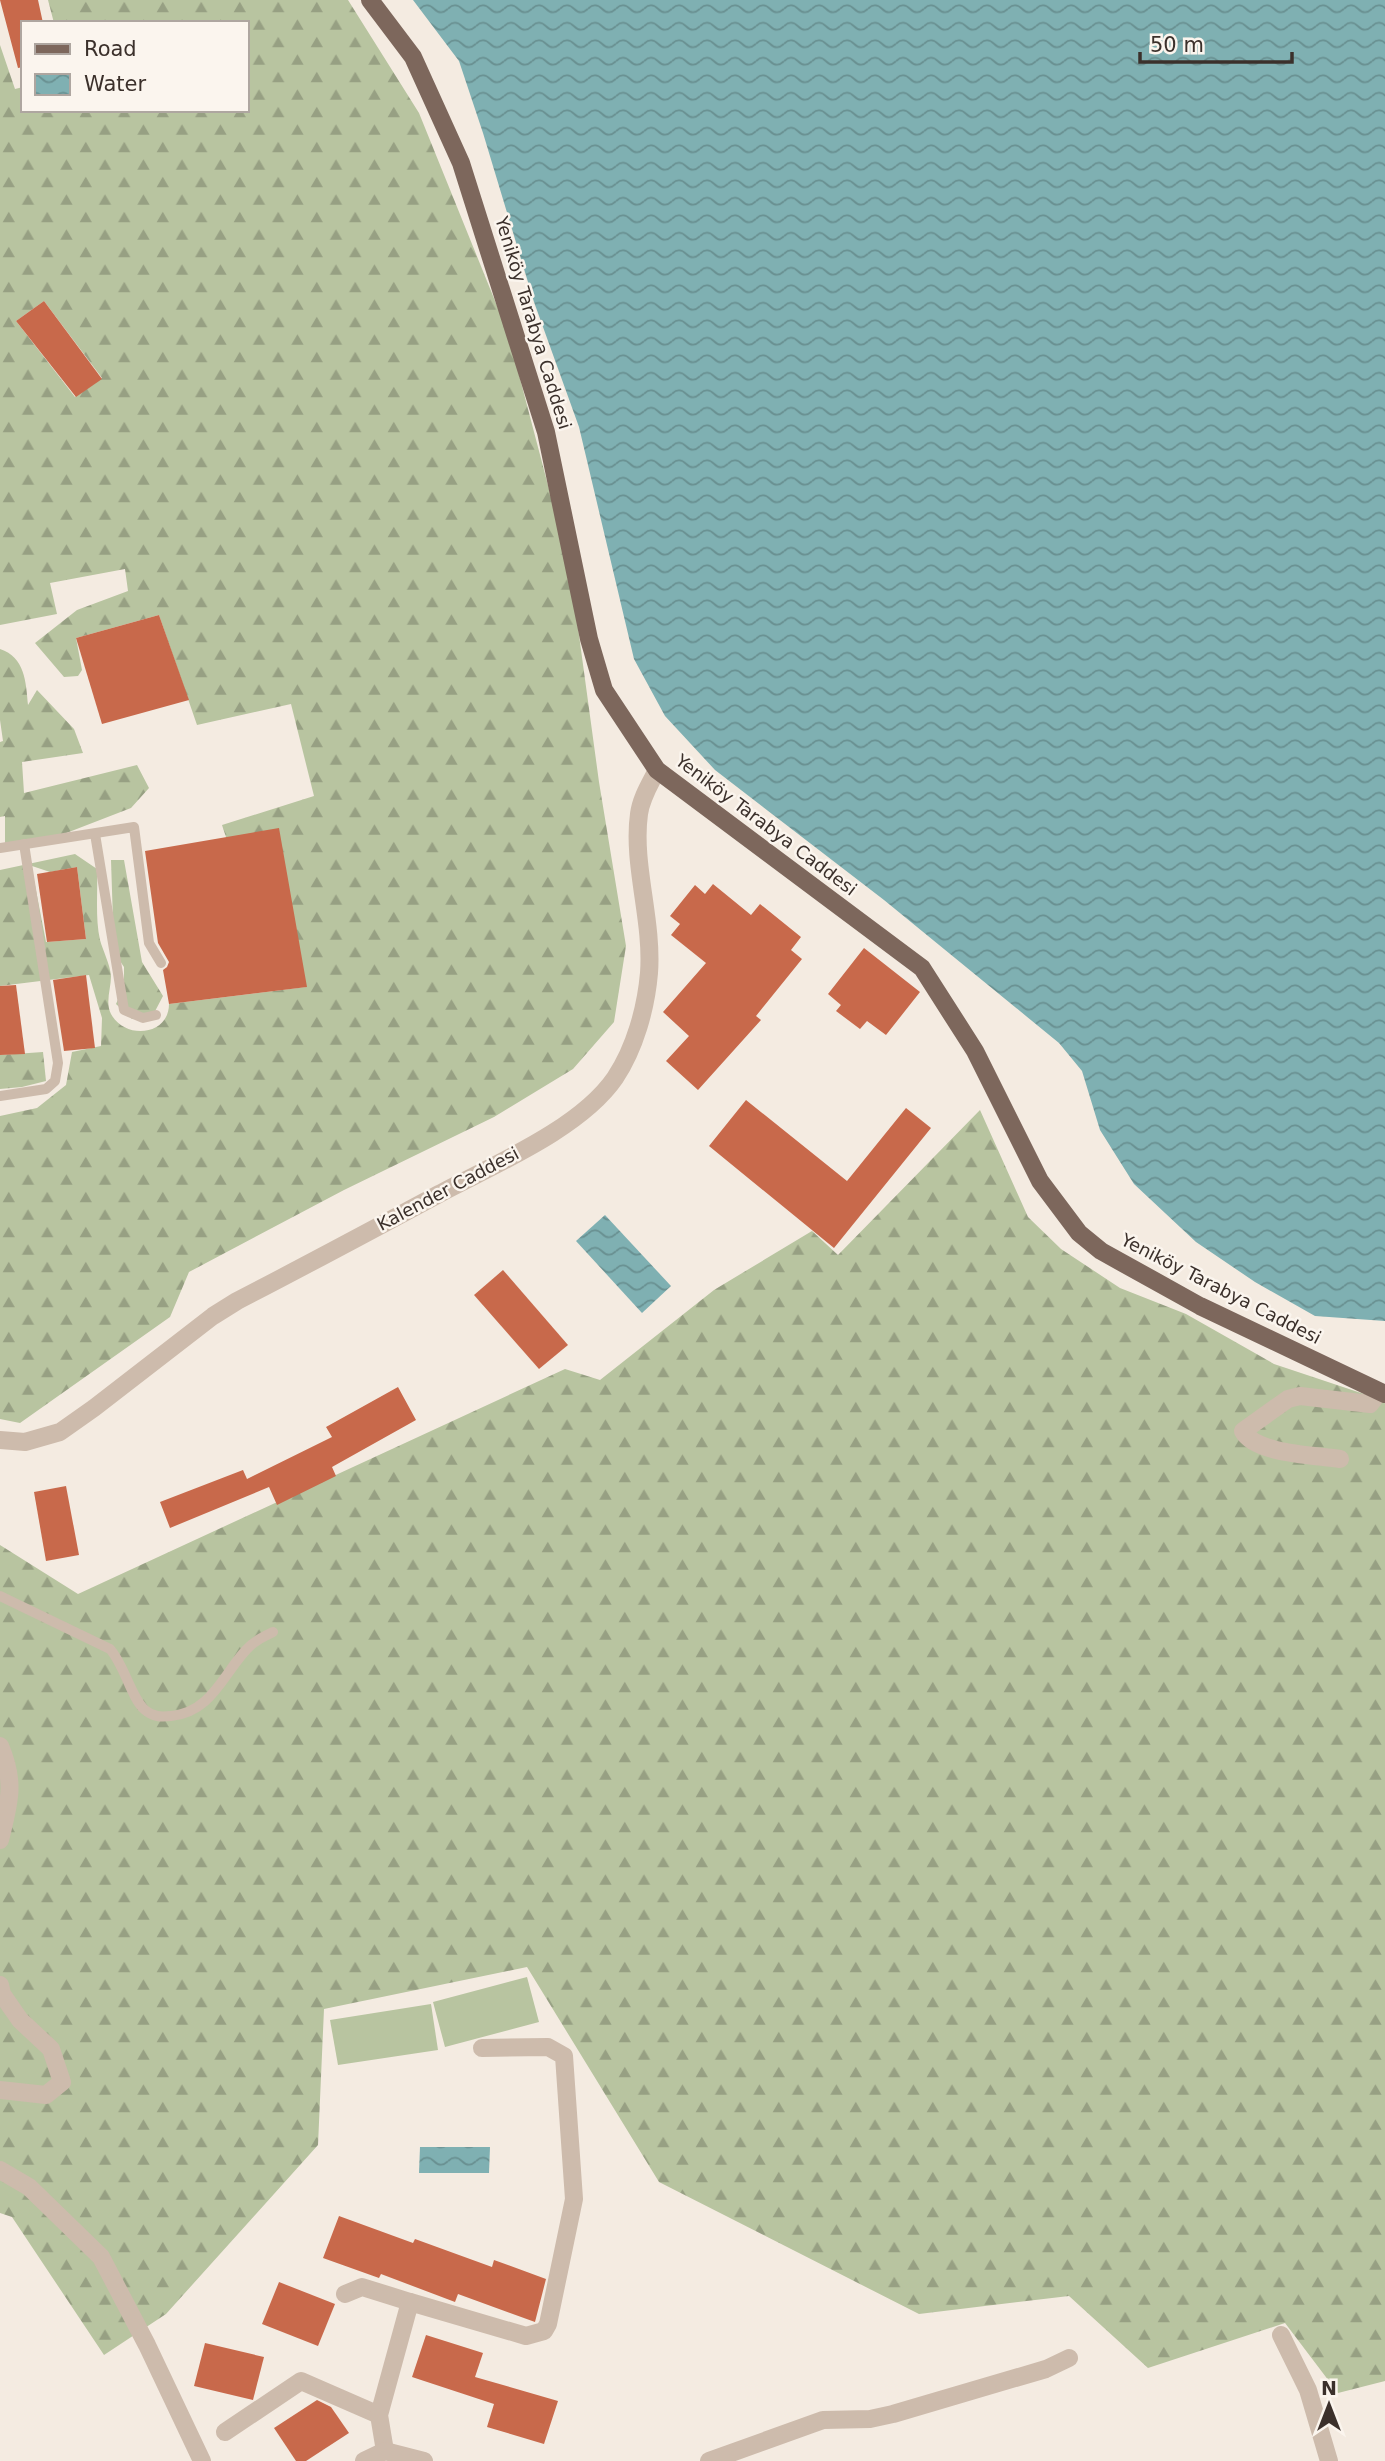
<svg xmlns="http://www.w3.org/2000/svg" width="1385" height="2461" viewBox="0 0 1385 2461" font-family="'DejaVu Sans',sans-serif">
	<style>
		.forest { fill: url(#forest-firs); fill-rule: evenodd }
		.pitch { fill: #b8c4a0 }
		.water { fill: url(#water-waves) }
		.building { fill: #c8694b }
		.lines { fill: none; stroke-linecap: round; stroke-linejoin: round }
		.lane { stroke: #cdbbac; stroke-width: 10 }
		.street { stroke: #cdbbac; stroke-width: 18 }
		.primary { stroke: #7d675c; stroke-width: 18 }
		.labels { text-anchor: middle; stroke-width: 5; stroke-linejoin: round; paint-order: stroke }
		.street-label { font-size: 18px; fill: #3b302b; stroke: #fbf5ee }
	</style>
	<defs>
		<pattern id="forest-firs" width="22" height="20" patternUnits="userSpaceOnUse" patternTransform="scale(1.75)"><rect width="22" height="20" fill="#b8c4a0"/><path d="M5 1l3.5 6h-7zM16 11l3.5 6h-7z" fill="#97a083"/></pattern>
		<pattern id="water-waves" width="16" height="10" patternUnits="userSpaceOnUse" patternTransform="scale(1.75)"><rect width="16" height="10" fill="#7fb0b2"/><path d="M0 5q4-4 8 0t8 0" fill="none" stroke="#699091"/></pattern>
	</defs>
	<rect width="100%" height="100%" fill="#f4ebe1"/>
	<!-- forest -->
	<g class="forest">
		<path d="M48 0H348L419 113 508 333 570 569 599 782 626 946 614 1022 573 1069 494 1117 344 1190 189 1272 170 1317 20 1423 0 1419V1116L37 1108 66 1085 72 1052 101 1046 102 1018 89 975 0 986V870L75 854 97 869C98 891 95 918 100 940 103 951 110 964 111 976 111 989 105 1002 111 1014 125 1040 169 1036 169 1004L306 987 226 837 222 825 314 796 291 704 197 725 159 615 76 638 82 670 78 676 64 677 35 643 77 610 128 591 125 569 50 583 57 614 0 625V45L15 89 23 87V110H247V23H54ZM44 301 102 378 75 397 16 321ZM26 864 50 872 77 867 86 939 46 942 33 875Z"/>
		<path d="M0 649C25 657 26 682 28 705L37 690 74 729 83 753 22 762 24 793 137 765 149 788 131 808 56 837 5 846V816L0 817V742L3 741 0 720Z"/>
		<path d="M111 860H124L142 962 163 996 152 1017 132 1019 116 1004 124 986V967L114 952Z"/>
		<path d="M43 1052 46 1081 22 1087 0 1089V1055Z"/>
		<path d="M980 1110 1028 1217 1061 1249 1120 1288 1186 1314 1274 1364 1385 1401V2381L1338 2393 1285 2323 1148 2368 1069 2296 919 2314 659 2182 527 1967 324 2009 318 2145 166 2314 104 2355 12 2217 0 2213V1545L78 1594 565 1369 600 1380 714 1290 812 1231 838 1255Z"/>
	</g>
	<!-- pitch -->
	<g class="pitch">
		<path d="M527 1977 539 2022 445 2047 433 2002Z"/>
		<path d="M431 2004 438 2050 338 2065 330 2020Z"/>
	</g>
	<!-- water -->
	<g class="water">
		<path d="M413 0H1385V1321L1315 1316 1255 1282 1196 1242 1134 1184 1100 1130 1082 1071 1059 1043 884 900 715 770 665 716 634 659 579 427 534 302 483 133 459 61Z"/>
		<path d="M605 1215 671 1286 642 1313 576 1241Z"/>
		<path d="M420 2147H490L489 2173H419Z"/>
	</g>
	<!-- building -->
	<g class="building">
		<path d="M0 0H38L43 23H23V67L18 68Z"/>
		<path d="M44 301 102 379 76 397 16 321Z"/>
		<path d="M159 615 189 700 102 724 76 638Z"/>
		<path d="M279 828 307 987 169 1004 163 970 167 967 169 962 158 943 145 851Z"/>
		<path d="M77 867 86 939 47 942 37 874Z"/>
		<path d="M713 884 751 915 760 904 801 937 791 950 802 959 756 1016 761 1020 698 1090 666 1061 689 1036 663 1012 706 963 671 935 680 924 670 916 695 885 705 894Z"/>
		<path d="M864 948 920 992 886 1035 867 1021 860 1029 836 1011 841 1005 828 994Z"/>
		<path d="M86 975 95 1048 64 1051 53 980Z"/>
		<path d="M16 985 25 1054 0 1055V986Z"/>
		<path d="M746 1100 847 1181 906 1108 931 1128 834 1248 709 1146Z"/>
		<path d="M503 1270 568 1345 539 1369 474 1295Z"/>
		<path d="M398 1387 416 1420 332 1467 336 1476 277 1505 269 1487 170 1528 160 1502 243 1470 247 1479 332 1437 326 1427Z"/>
		<path d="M66 1486 79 1555 46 1561 34 1492Z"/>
		<path d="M339 2216 413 2243 415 2239 492 2267 494 2260 546 2279 535 2322 458 2294 455 2302 381 2274 379 2278 323 2258Z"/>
		<path d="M279 2282 335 2304 318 2346 262 2324Z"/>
		<path d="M426 2335 483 2353 475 2377 558 2401 544 2444 487 2427 494 2404 412 2377Z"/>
		<path d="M205 2343 264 2357 253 2400 194 2386Z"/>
		<path d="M317 2400 331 2407 349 2433 306 2461H296L274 2428Z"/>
	</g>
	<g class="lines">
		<!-- lane -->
		<g class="lane">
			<path d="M95 834 124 1010 143 1018 156 1015"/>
			<path d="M0 848 134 827 149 943 161 963"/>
			<path d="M0 1096 46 1089 55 1081 58 1063 24 844"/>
			<path d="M0 1596 110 1649C125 1666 131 1698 145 1710 153 1717 161 1717 171 1716 211 1712 222 1676 246 1650 254 1641 263 1637 273 1632"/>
		</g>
		<!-- street -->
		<g class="street">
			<path d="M0 1440 25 1442 60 1432 94 1408 213 1316 237 1301C305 1266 372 1230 439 1194 493 1165 580 1129 615 1078 635 1048 646 1008 649 973 653 920 632 864 639 814 641 798 650 784 657 770"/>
			<path d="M1340 1459C1315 1455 1255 1454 1243 1431L1288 1399 1300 1396 1370 1404 1379 1392"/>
			<path d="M0 1746C16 1784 9 1802 0 1840"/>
			<path d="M0 1985 2 1994 20 2020 51 2049 62 2082 46 2095 0 2090"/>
			<path d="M0 2170 29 2187 101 2257 147 2345 202 2461"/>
			<path d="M345 2294 362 2287 410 2302"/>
			<path d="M1281 2335 1308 2390 1329 2461"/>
			<path d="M225 2432 301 2381 379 2415"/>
			<path d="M385 2451 379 2415 410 2302 526 2336 544 2331 548 2324 574 2199 564 2056 548 2047 482 2048"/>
			<path d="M364 2461 385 2451 424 2461"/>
			<path d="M709 2461 823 2420 870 2419 893 2414 1046 2369 1069 2358"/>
		</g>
		<!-- primary -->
		<path class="primary" d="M370 0 413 57 461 163 546 432 589 639 604 690 657 770 922 968 975 1051 1040 1181 1079 1233 1101 1251 1200 1306 1385 1394"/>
	</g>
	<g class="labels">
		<!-- street labels -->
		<g class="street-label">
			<text transform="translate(533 323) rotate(73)" y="6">Yeniköy Tarabya Caddesi</text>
			<text transform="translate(766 825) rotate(37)" y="6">Yeniköy Tarabya Caddesi</text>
			<text transform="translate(448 1189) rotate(-28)" y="6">Kalender Caddesi</text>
			<text transform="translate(1221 1289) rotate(27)" y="6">Yeniköy Tarabya Caddesi</text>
		</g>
	</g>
	<!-- legend -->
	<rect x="21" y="21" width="228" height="91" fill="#fbf5ee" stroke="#aea6a0" stroke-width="2"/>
	<rect x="35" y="44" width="35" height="10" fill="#7d675c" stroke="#aea6a0" stroke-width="2"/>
	<text x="84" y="56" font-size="21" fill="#3b302b">Road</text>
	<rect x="35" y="74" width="35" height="21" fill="url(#water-waves)" stroke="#aea6a0" stroke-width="2"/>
	<text x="84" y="91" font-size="21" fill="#3b302b">Water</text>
	<!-- north arrow -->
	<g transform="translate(1329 2405)" stroke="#fbf5ee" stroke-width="5" paint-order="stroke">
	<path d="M0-5L12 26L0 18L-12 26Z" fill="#3b302b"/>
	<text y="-10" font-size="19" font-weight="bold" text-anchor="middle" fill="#3b302b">N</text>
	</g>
	<!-- scale -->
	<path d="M1140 52v10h152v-10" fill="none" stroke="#3b302b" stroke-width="3.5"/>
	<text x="1150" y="52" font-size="21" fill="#3b302b" stroke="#fbf5ee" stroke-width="5" paint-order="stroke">50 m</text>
</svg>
